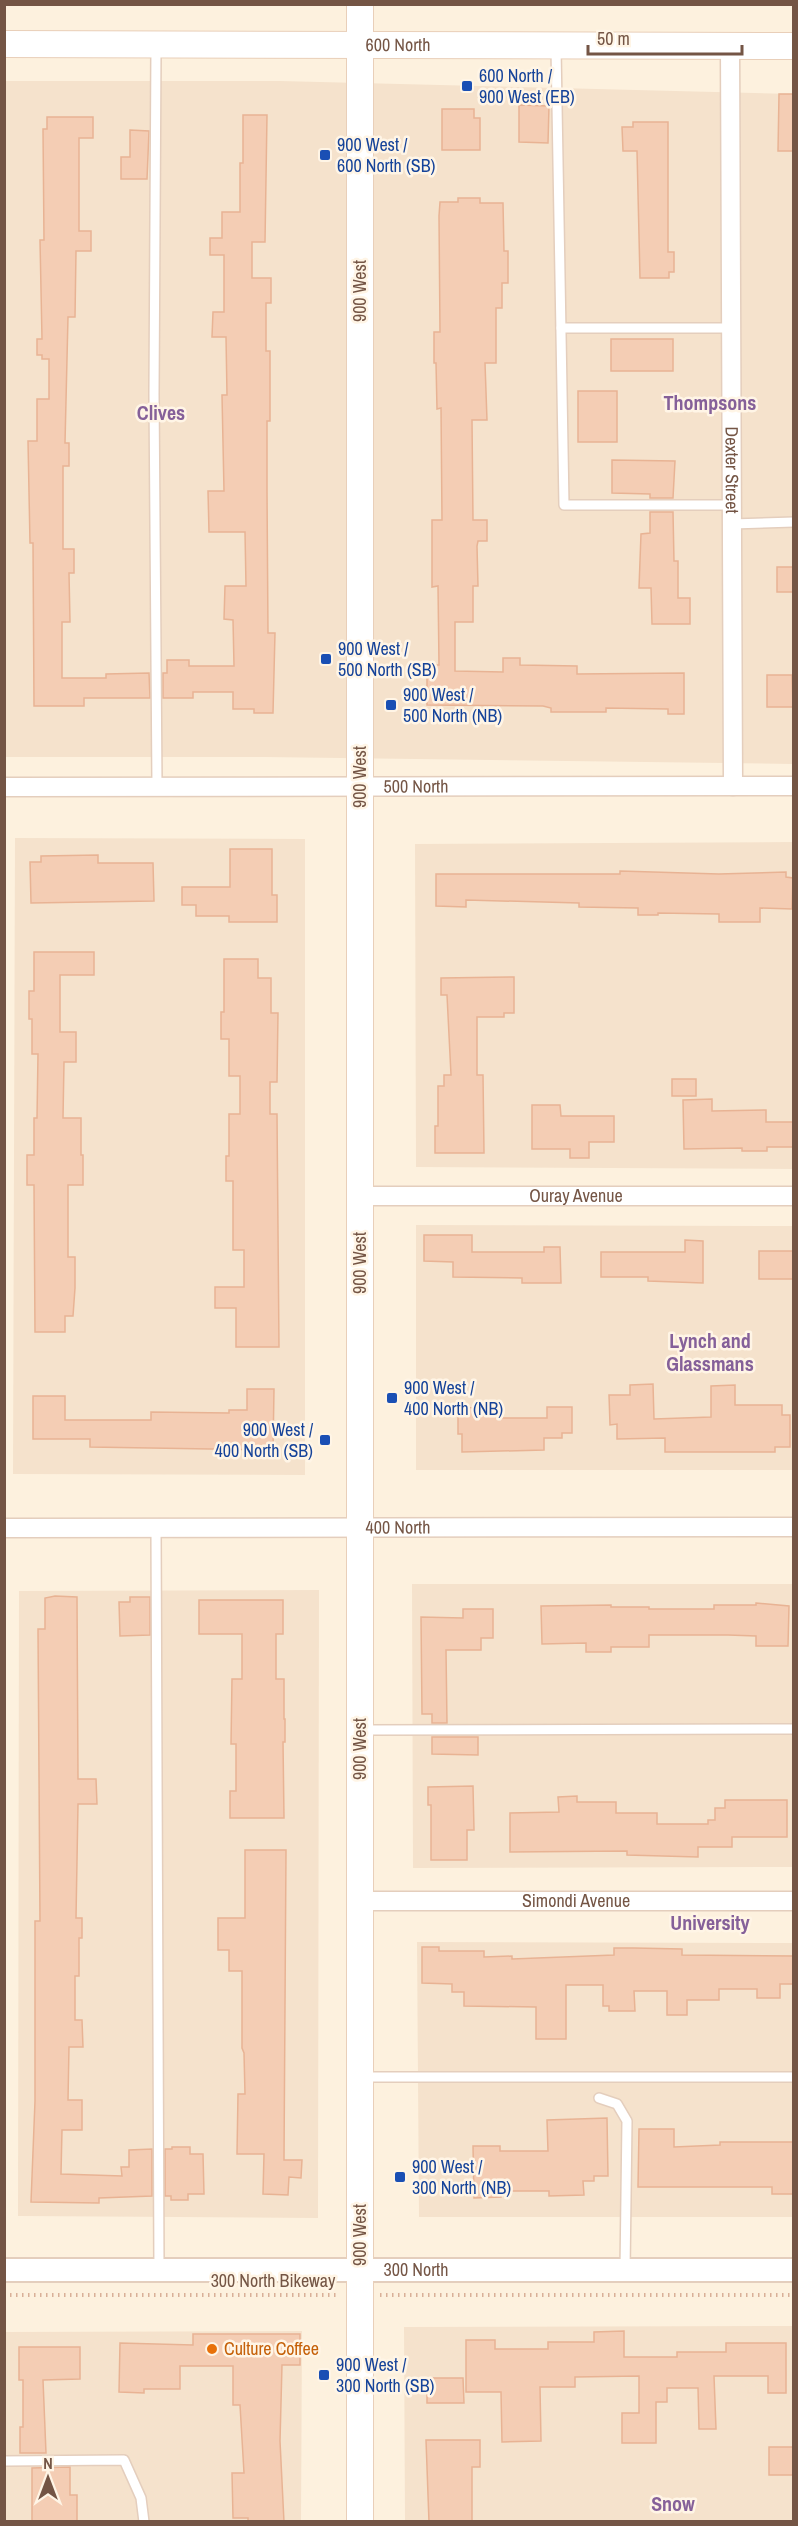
<svg xmlns="http://www.w3.org/2000/svg" width="798" height="2526" viewBox="0 0 798 2526" font-family="'Archivo Narrow',sans-serif">
	<style>
		.residential { fill: #f5e2cc }
		.building { fill: #f4cdb4; stroke: #e8b394; stroke-width: 1.5 }
		.lines { fill: none; stroke-linecap: round; stroke-linejoin: round }
		.service-casing { stroke: #e4cebd; stroke-width: 12 }
		.minor-casing { stroke: #e4cebd; stroke-width: 21 }
		.tertiary-casing { stroke: #e4cebd; stroke-width: 26 }
		.secondary-casing { stroke: #e9cfb9; stroke-width: 28 }
		.path { stroke: #d9b098; stroke-width: 4; stroke-dasharray: 1.5 4.5; stroke-linecap: butt }
		.service { stroke: #fff; stroke-width: 9 }
		.minor { stroke: #fff; stroke-width: 18 }
		.tertiary { stroke: #fff; stroke-width: 22 }
		.secondary { stroke: #fff; stroke-width: 26 }
		.transit-dot { fill: #1a4fb4; stroke: #fff5e6; stroke-width: 2 }
		.food-dot { fill: #e8710a; stroke: #fff5e6; stroke-width: 2 }
		.labels { text-anchor: middle; stroke-width: 5; stroke-linejoin: round; paint-order: stroke }
		.street-label { font-size: 18px; fill: #745545; stroke: #fff5e6 }
		.transit-label { font-size: 18px; fill: #164399; stroke: #fff5e6; text-anchor: start }
		.food-label { font-size: 18px; fill: #c56008; stroke: #fff5e6; text-anchor: start }
		.neighbourhood-label { font-size: 20px; font-weight: bold; fill: #856099; stroke: #fff5e6 }
	</style>
	<rect width="100%" height="100%" fill="#fdf1de"/>
	<!-- residential -->
	<g class="residential">
		<path d="M4 81H280L793 94V764L265 757H5Z"/>
		<path d="M15 838 305 839V1475L13 1474Z"/>
		<path d="M793 842V1169L416 1167 415 844Z"/>
		<path d="M416 1225 793 1226V1470H416Z"/>
		<path d="M412 1584H793V1867L413 1868Z"/>
		<path d="M319 1590 318 2218 18 2216 19 1591Z"/>
		<path d="M417 1942 793 1943V2217H419Z"/>
		<path d="M793 2326V2521H405L404 2327Z"/>
		<path d="M302 2331 301 2521H5L4 2332Z"/>
	</g>
	<!-- building -->
	<g class="building">
		<path d="M779 94H794V151H778Z"/>
		<path d="M519 105 549 106 548 143 519 142Z"/>
		<path d="M442 109H474V118H480V150H442Z"/>
		<path d="M243 115H267L265 242H252V278H271V303H266V351H270V421H267V491L268 633H275L273 713H254V709H233V692H193V698H163V673H167V660H189V666H234L233 620 224 619 225 586H246L245 532H209L208 491H224L222 395H227L226 337H212L213 312H224V255H210V238H222V212H240V163H243Z"/>
		<path d="M47 117H93V138H79V231H91V251H76L75 317H68L65 443H69V466H63V549H74V573H69L70 622H62V678H106V674L149 673 150 698H84V706H34L33 543H30L28 441H37V399H49V359H42V355H37V339H42L40 240H44L43 129H47Z"/>
		<path d="M633 122H668V252H674V272H669V278H640L637 151H623L622 127H633Z"/>
		<path d="M130 130 149 131 147 179H121V157H130Z"/>
		<path d="M458 198H480V203H503L504 251H508V283H502V308H496V363H485L487 420H472L473 520H487V541H478L477 546 478 586H473V622H455V671L503 672V658H520V665L577 666V674L684 673V714H668V709L606 708V712H551V708L543 706 427 705V665H439L438 586 432 587V520H442L441 408 437 409 436 363H434V332H440L439 216 440 202H458Z"/>
		<rect x="611" y="339" width="62" height="32"/>
		<rect x="578" y="391" width="39" height="51"/>
		<path d="M612 460 675 461 673 498H650V494L612 493Z"/>
		<path d="M650 512H673L674 561H678V598H690V624H652L651 588H639L641 534 650 533Z"/>
		<rect x="777" y="567" width="17" height="25"/>
		<path d="M767 675H792L793 707H767Z"/>
		<path d="M230 849H272V895H277V922H229V916H196V905H182V887H230Z"/>
		<path d="M98 855V863H153L154 901 31 903 30 862H41V856Z"/>
		<path d="M620 871 719 874 786 872V877L793 878 792 909 760 908V922H719V914L658 913V915H638V908L579 907V903L466 900V907L436 906V874H620Z"/>
		<path d="M34 952H94V975H60V1032H76V1062H64L63 1118H81V1155H83V1185H68V1257H75V1288L73 1316H65V1332H35L34 1185H27V1155H34V1118H37L38 1054H32V1019H29V991H34Z"/>
		<path d="M224 959H258V978H271V1013H278L277 1082H270V1114H277L279 1347H236V1308H215V1287H244V1250H233V1181H226V1156H229V1114H240V1076H229V1039H221V1012H224Z"/>
		<path d="M514 977V1013H504V1017H477V1075H483L484 1153H435V1126H438V1086H444V1075H451L447 995H441V978Z"/>
		<rect x="672" y="1079" width="24" height="17"/>
		<path d="M712 1099V1111L766 1110V1122H794V1147H767V1151H742V1148L684 1149 683 1100Z"/>
		<path d="M532 1105H560L561 1116H614V1142H589V1158H570V1149H532Z"/>
		<path d="M424 1235H472V1252H544V1247H560L561 1283H522V1278L453 1277V1262L424 1261Z"/>
		<path d="M685 1240 703 1241V1283L648 1281V1277H601V1252H685Z"/>
		<rect x="759" y="1251" width="35" height="28"/>
		<path d="M653 1384 654 1419 711 1417V1386L735 1385V1405H782V1415H790V1447H775V1452H665V1438L617 1439V1424L610 1425 609 1395H630V1385Z"/>
		<path d="M247 1389H274L273 1450 90 1447V1439H33V1396H65V1420H151V1412L229 1413V1410H247Z"/>
		<path d="M497 1407V1418H547V1407H572V1433H562V1438H544V1450L462 1452V1434H458V1408Z"/>
		<path d="M55 1596 77 1597 78 1779H96L97 1804H78L76 1918H82V1938H79V1976H75V2020H82L83 2047H69L68 2100H82V2130H62L61 2174 122 2176 121 2167H129V2150L152 2149V2196L99 2198V2203L31 2202 35 2101V1921H40L38 1629H45V1598Z"/>
		<path d="M130 1597H150V1635L120 1636 119 1602H130Z"/>
		<path d="M199 1600H283V1634H276V1679H284V1719H285V1742H283L284 1818H230V1791H236V1744H231L232 1679H242V1634H199Z"/>
		<path d="M756 1603 789 1606 788 1646H756V1636L728 1635H649V1647H611V1652H586V1643L542 1644 541 1606 611 1605V1607H649V1609H714V1605H756Z"/>
		<path d="M463 1609H493V1638H481V1650H446L447 1723H432V1714H422L421 1617 463 1618Z"/>
		<path d="M432 1737H478V1755L432 1754Z"/>
		<path d="M473 1786 474 1830H467V1860H431V1805H428V1787Z"/>
		<path d="M577 1796V1802H616V1813H657V1824H708V1820H715V1808H725V1800H787V1837H732V1847H698V1857L627 1855V1851L510 1852V1813L559 1812 558 1797Z"/>
		<path d="M245 1850H286L284 2160H302L301 2178 289 2177 288 2195 263 2194 264 2154H237L238 2094H245L244 2053 242 2048V1971H229V1950H218V1918H245Z"/>
		<path d="M422 1947H439V1951H484V1957L512 1956V1959L614 1955V1948H634L682 1949V1955L794 1956V1984H780V1998H757V1989H719V2000H687V2015H667V1991H634L635 2011H609V2006H603V1985H566V2039H536V2007L464 2006V1992H452V1984L422 1983Z"/>
		<path d="M607 2118 608 2176H594V2181H583L584 2195 549 2196V2191H501V2197L474 2198 473 2146H500V2151H548L547 2120Z"/>
		<path d="M639 2129H674V2147L720 2145V2142H794V2194H772V2187H638Z"/>
		<path d="M172 2147H190V2154H203L204 2194H188V2200H171V2196H165V2149H172Z"/>
		<path d="M624 2331V2357H677V2352H726V2343H786V2393H768V2376H714L716 2429H699L698 2388H667V2402H656V2443H622V2413H639V2376L575 2377V2387H540L541 2441 502 2442 501 2392H466V2340H495V2349H548V2342H594V2332Z"/>
		<path d="M193 2334H300V2365H282L280 2441 284 2522H248V2518H233L232 2473H244L240 2405H233V2366H180V2389H144V2393L119 2392 120 2343 193 2345Z"/>
		<path d="M19 2347H80V2379L43 2380 46 2453H20V2427H23V2380H19Z"/>
		<path d="M427 2378H463L464 2403H427Z"/>
		<path d="M426 2440H480V2467H472V2522H429Z"/>
		<rect x="769" y="2447" width="25" height="28"/>
		<path d="M70 2467V2495H77V2522H32V2468Z"/>
	</g>
	<g class="lines">
		<defs>
			<g id="service">
				<path d="M156 47 154 394 157 786"/>
				<path d="M556 48 564 505H732"/>
				<path d="M561 328H732"/>
				<path d="M732 524 794 522"/>
				<path d="M156 1528 159 2270"/>
				<path d="M362 1730 794 1729"/>
				<path d="M362 2077H794"/>
				<path d="M599 2098 617 2104 627 2121 625 2270"/>
				<path d="M4 2461 124 2460 141 2498 144 2522"/>
			</g>
			<g id="minor">
				<path id="s1" d="M730 46 733 786"/>
				<path id="s2" d="M4 787 794 786"/>
				<path id="s3" d="M360 1196H794"/>
				<path id="s4" d="M4 1528 794 1527"/>
				<path id="s5" d="M360 1901H794"/>
			</g>
			<g id="tertiary">
				<path id="s6" d="M4 2270H794"/>
			</g>
			<g id="secondary">
				<path id="s7" d="M4 44 794 46"/>
				<path d="M360 2522V4"/>
			</g>
		</defs>
		<!-- service casing -->
		<use href="#service" class="service-casing"/>
		<!-- minor casing -->
		<use href="#minor" class="minor-casing"/>
		<!-- tertiary casing -->
		<use href="#tertiary" class="tertiary-casing"/>
		<!-- secondary casing -->
		<use href="#secondary" class="secondary-casing"/>
		<!-- path -->
		<g class="path">
			<path d="M4 2295H340"/>
			<path d="M380 2295H794"/>
		</g>
		<!-- service -->
		<use href="#service" class="service"/>
		<!-- minor -->
		<use href="#minor" class="minor"/>
		<!-- tertiary -->
		<use href="#tertiary" class="tertiary"/>
		<!-- secondary -->
		<use href="#secondary" class="secondary"/>
	</g>
	<!-- markers -->
	<g class="transit-dot">
		<rect x="461" y="80" width="12" height="12" rx="3"/>
		<rect x="319" y="149" width="12" height="12" rx="3"/>
		<rect x="320" y="653" width="12" height="12" rx="3"/>
		<rect x="385" y="699" width="12" height="12" rx="3"/>
		<rect x="386" y="1392" width="12" height="12" rx="3"/>
		<rect x="319" y="1434" width="12" height="12" rx="3"/>
		<rect x="394" y="2171" width="12" height="12" rx="3"/>
		<rect x="318" y="2369" width="12" height="12" rx="3"/>
	</g>
	<circle class="food-dot" cx="212" cy="2349" r="6"/>
	<g class="labels">
		<!-- street labels -->
		<g class="street-label">
			<text dy="6" stroke="none"><textPath href="#s7" startOffset="394">600 North</textPath></text>
			<text transform="translate(360 291) rotate(-90)" y="6">900 West</text>
			<text dy="6" stroke="none"><textPath href="#s1" startOffset="424">Dexter Street</textPath></text>
			<text transform="translate(360 777) rotate(-90)" y="6">900 West</text>
			<text dy="6" stroke="none"><textPath href="#s2" startOffset="412">500 North</textPath></text>
			<text dy="6" stroke="none"><textPath href="#s3" startOffset="216">Ouray Avenue</textPath></text>
			<text transform="translate(360 1263) rotate(-90)" y="6">900 West</text>
			<text dy="6" stroke="none"><textPath href="#s4" startOffset="394">400 North</textPath></text>
			<text transform="translate(360 1749) rotate(-90)" y="6">900 West</text>
			<text dy="6" stroke="none"><textPath href="#s5" startOffset="216">Simondi Avenue</textPath></text>
			<text transform="translate(360 2235) rotate(-90)" y="6">900 West</text>
			<text dy="6" stroke="none"><textPath href="#s6" startOffset="412">300 North</textPath></text>
			<text x="273" y="2287">300 North Bikeway</text>
		</g>
		<!-- transit labels -->
		<g class="transit-label">
			<text x="479" y="82">600 North /<tspan x="479" dy="21">900 West (EB)</tspan></text>
			<text x="337" y="151">900 West /<tspan x="337" dy="21">600 North (SB)</tspan></text>
			<text x="338" y="655">900 West /<tspan x="338" dy="21">500 North (SB)</tspan></text>
			<text x="403" y="701">900 West /<tspan x="403" dy="21">500 North (NB)</tspan></text>
			<text x="404" y="1394">900 West /<tspan x="404" dy="21">400 North (NB)</tspan></text>
			<text x="313" y="1436" text-anchor="end">900 West /<tspan x="313" dy="21">400 North (SB)</tspan></text>
			<text x="412" y="2173">900 West /<tspan x="412" dy="21">300 North (NB)</tspan></text>
			<text x="336" y="2371">900 West /<tspan x="336" dy="21">300 North (SB)</tspan></text>
		</g>
		<!-- food labels -->
		<g class="food-label">
			<text x="224" y="2355">Culture Coffee</text>
		</g>
		<!-- neighbourhood labels -->
		<g class="neighbourhood-label">
			<text x="710" y="410">Thompsons</text>
			<text x="161" y="420">Clives</text>
			<text x="710" y="1348">Lynch and<tspan x="710" dy="23">Glassmans</tspan></text>
			<text x="710" y="1930">University</text>
			<text x="673" y="2511">Snow</text>
		</g>
	</g>
	<!-- border -->
	<rect width="798" height="2526" fill="none" stroke="#745545" stroke-width="12"/>
	<!-- north arrow -->
	<g transform="translate(48 2478)" stroke="#fff5e6" stroke-width="4.5" paint-order="stroke">
	<path d="M0-4.5L10 22L0 15L-10 22Z" fill="#745545"/>
	<text y="-9" font-size="16" font-weight="bold" text-anchor="middle" fill="#745545">N</text>
	</g>
	<!-- scale -->
	<path d="M588 45v9h154v-9" fill="none" stroke="#745545" stroke-width="3"/>
	<text x="597" y="45" font-size="18" fill="#745545" stroke="#fff5e6" stroke-width="4.5" paint-order="stroke">50 m</text>
</svg>
